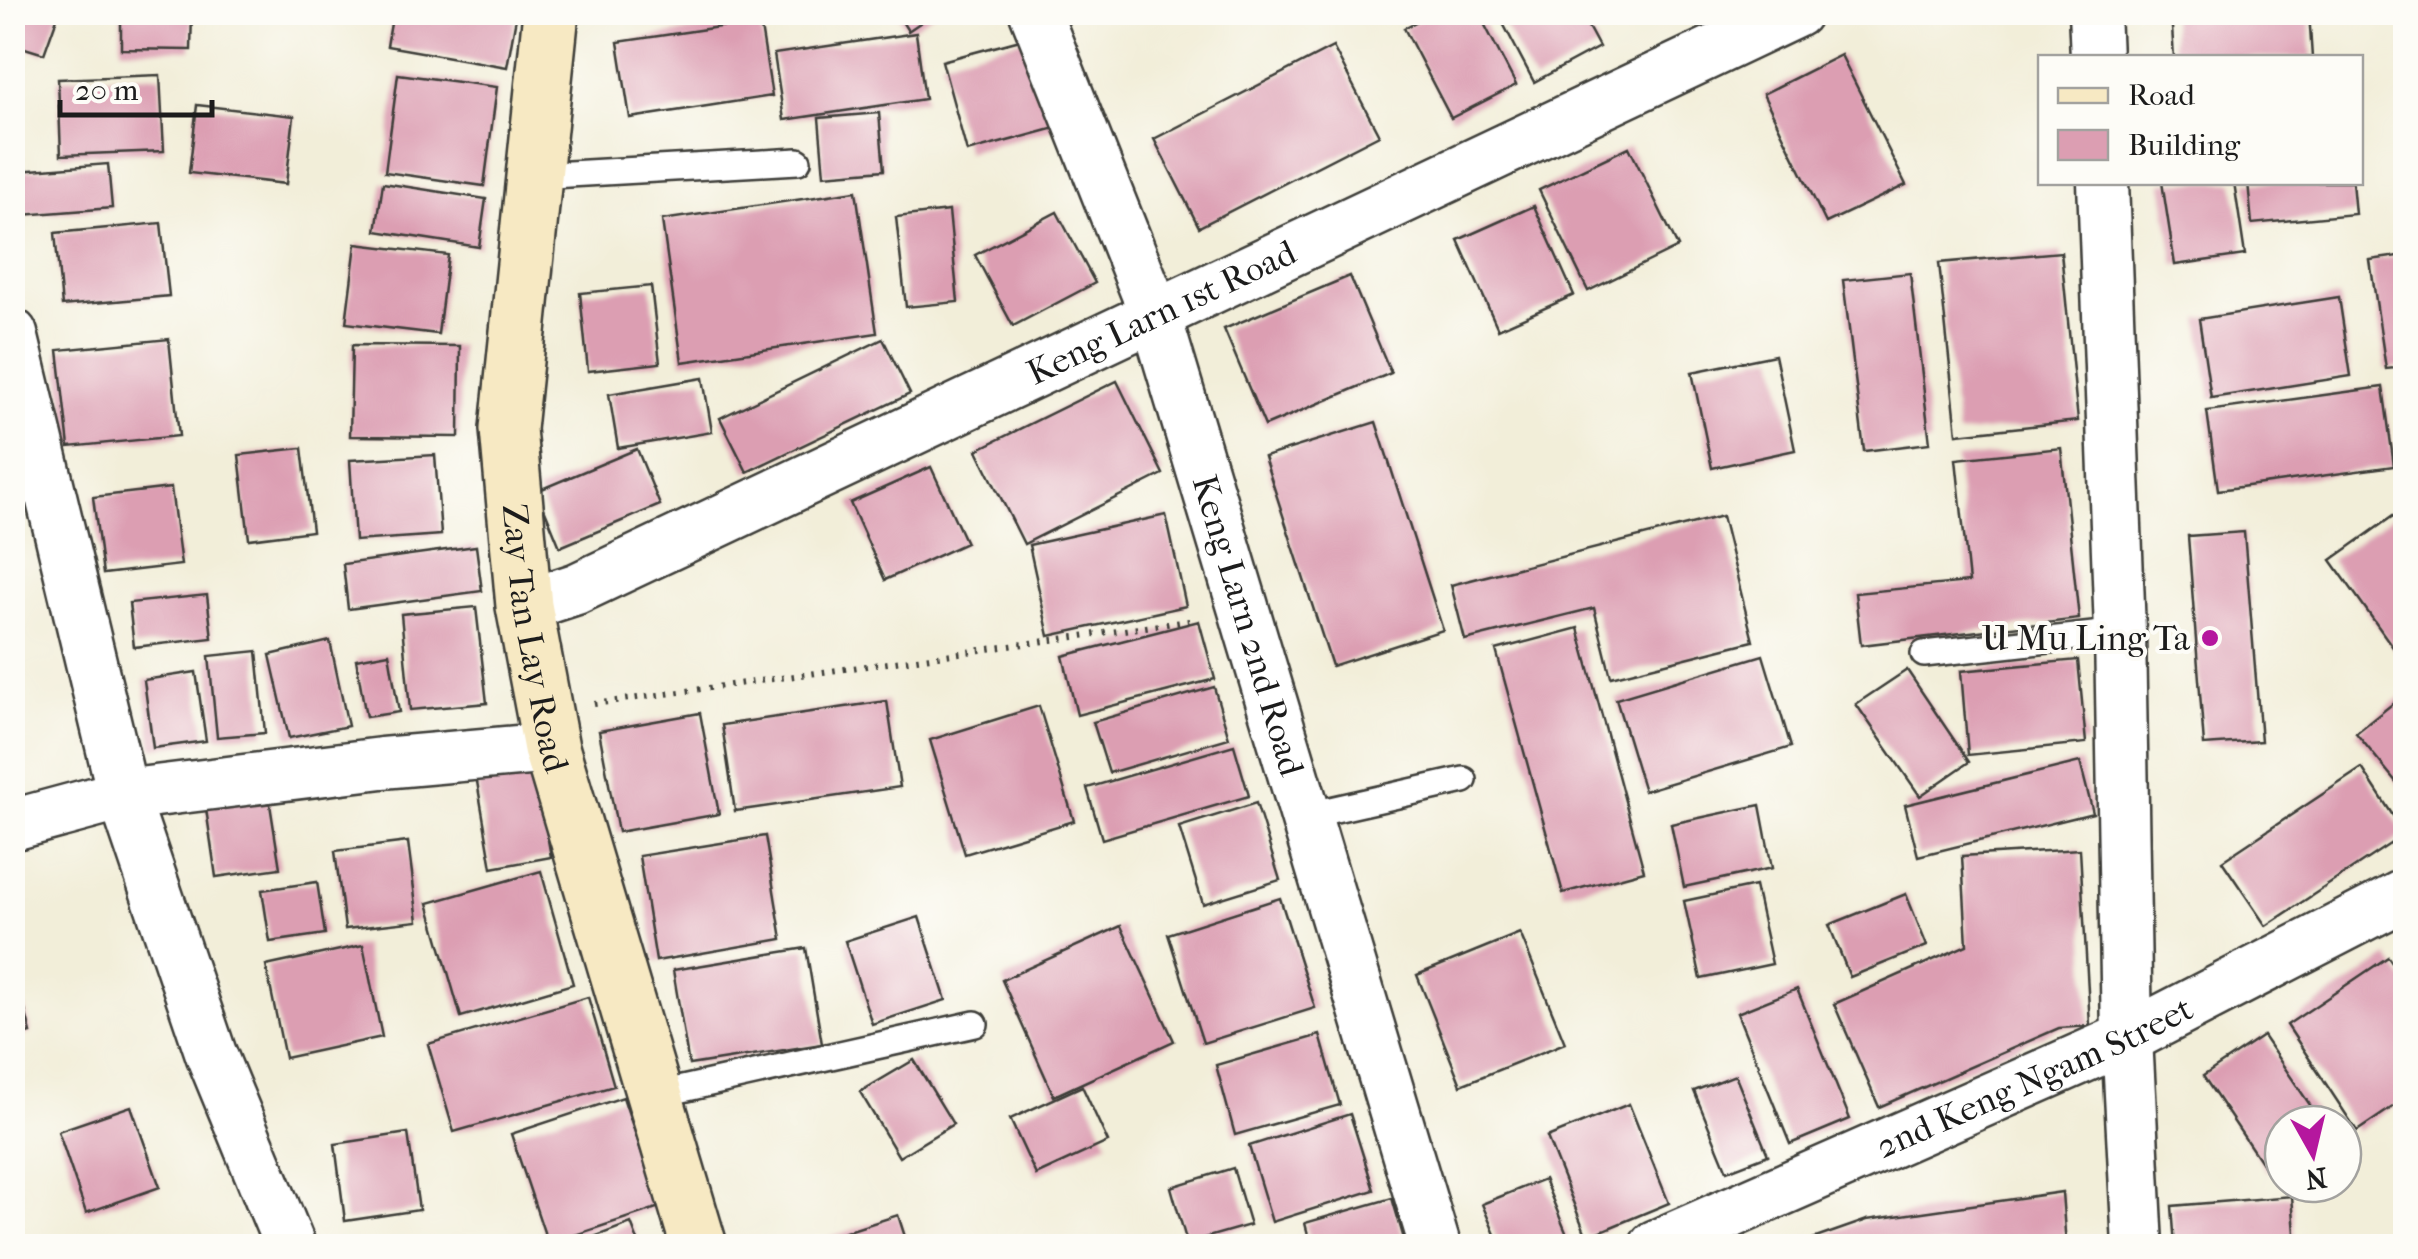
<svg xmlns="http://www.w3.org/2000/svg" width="2418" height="1259" viewBox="0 0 2418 1259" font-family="'IM FELL French Canon',serif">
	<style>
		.building { fill: #dc9eb2 }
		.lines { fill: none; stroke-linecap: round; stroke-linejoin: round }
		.lane-casing { stroke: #3c3c38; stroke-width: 30 }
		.street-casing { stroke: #3c3c38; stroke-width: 55 }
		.secondary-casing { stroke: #3c3c38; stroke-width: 60 }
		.path { stroke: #3c3c38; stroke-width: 6; stroke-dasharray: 2.5 8; stroke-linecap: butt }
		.lane { stroke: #fff; stroke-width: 25 }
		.street { stroke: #fff; stroke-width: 50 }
		.secondary { stroke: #f7e9c3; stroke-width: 55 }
		.poi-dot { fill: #b5179e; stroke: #fdfcf7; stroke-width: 4 }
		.labels { text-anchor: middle; stroke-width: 8; stroke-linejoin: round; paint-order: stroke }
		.street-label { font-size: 35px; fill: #1c1c1c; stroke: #fdfcf7 }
		.poi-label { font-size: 35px; fill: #1c1c1c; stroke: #fdfcf7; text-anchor: end }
	</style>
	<rect width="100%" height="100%" fill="#fdfcf7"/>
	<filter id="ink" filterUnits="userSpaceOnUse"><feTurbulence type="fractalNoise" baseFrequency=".01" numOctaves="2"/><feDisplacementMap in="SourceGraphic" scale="20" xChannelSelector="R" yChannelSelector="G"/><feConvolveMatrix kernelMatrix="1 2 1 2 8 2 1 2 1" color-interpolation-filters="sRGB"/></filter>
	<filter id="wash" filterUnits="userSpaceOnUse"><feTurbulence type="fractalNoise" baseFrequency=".0048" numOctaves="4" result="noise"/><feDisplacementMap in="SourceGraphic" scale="40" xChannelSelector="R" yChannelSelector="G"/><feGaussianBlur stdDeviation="2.25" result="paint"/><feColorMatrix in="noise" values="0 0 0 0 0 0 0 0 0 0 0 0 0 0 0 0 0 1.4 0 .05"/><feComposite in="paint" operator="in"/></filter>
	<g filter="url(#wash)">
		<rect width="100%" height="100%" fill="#f2eed9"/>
		<g id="blocks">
			<!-- building -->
			<g class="building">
				<path d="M12 12H59L44 54 12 44Z"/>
				<path d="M121 12H192L191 50 121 49Z"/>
				<path d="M393 12H517L507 67 387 46Z"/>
				<path d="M896 12H936L908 31Z"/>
				<path d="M1435 12H1478L1516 85 1451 118 1404 28Z"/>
				<path d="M1497 12H1580L1599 47 1534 82Z"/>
				<path d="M2171 12H2309L2312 58H2174Z"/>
				<path d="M760 21 772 96 630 118 618 42Z"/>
				<path d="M916 33 925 99 784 120 774 54Z"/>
				<path d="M1035 36 1059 127 967 152 942 61Z"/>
				<path d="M1333 47 1379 135 1199 227 1154 139Z"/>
				<path d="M1841 55 1906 185 1826 223 1763 94Z"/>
				<path d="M398 74 497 87 484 186 385 172Z"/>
				<path d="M160 75 164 151 61 155 58 79Z"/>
				<path d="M197 105 294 116 286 184 189 173Z"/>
				<path d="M879 113 884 170 824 175 819 118Z"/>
				<path d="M1629 147 1678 247 1588 291 1539 190Z"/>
				<path d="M108 164 112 208 22 215 18 171Z"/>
				<path d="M2162 182H2234L2245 255 2175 265Z"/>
				<path d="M2248 182H2352L2355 214 2252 224Z"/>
				<path d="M383 183 486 199 479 247 376 231Z"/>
				<path d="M856 191 877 333 682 362 662 220Z"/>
				<path d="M1534 206 1574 295 1498 329 1458 240Z"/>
				<path d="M949 211 958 302 906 307 896 217Z"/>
				<path d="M1057 212 1095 283 1013 326 975 255Z"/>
				<path d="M161 223 169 296 62 306 55 233Z"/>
				<path d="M356 244 448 255 438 334 346 323Z"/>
				<path d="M2061 252 2078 421 1957 434 1939 263Z"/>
				<path d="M2406 255V367L2386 369 2370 260Z"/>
				<path d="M1910 273 1930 443 1864 451 1843 280Z"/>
				<path d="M1350 276 1391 373 1265 426 1224 329Z"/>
				<path d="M651 286 660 363 588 371 580 293Z"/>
				<path d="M2339 297 2351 376 2211 398 2199 319Z"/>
				<path d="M169 339 179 436 69 447 58 350Z"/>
				<path d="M883 339 910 394 747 472 720 418Z"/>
				<path d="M352 345 460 346 459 437 350 436Z"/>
				<path d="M1775 355 1795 450 1712 468 1692 372Z"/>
				<path d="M703 378 712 432 618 448 609 394Z"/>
				<path d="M1117 381 1163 474 1024 544 977 450Z"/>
				<path d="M2383 387 2394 466 2218 490 2207 411Z"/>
				<path d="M1376 422 1443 630 1332 666 1264 457Z"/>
				<path d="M302 448 312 531 249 539 239 455Z"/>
				<path d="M2061 448 2079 619 1861 645 1855 593 1969 582 1956 459Z"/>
				<path d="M637 449 660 505 560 547 537 491Z"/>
				<path d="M435 455 441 535 355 541 350 460Z"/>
				<path d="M931 467 966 543 885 580 850 503Z"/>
				<path d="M171 488 181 565 103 574 93 497Z"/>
				<path d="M1166 515 1186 606 1049 636 1029 545Z"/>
				<path d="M1722 516 1753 641 1611 677 1594 608 1465 640 1451 585Z"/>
				<path d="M2393 516 2406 534V647L2397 653 2331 560Z"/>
				<path d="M2244 532 2261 741 2204 745 2188 536Z"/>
				<path d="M476 546 482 591 348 609 343 564Z"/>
				<path d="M207 595 212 638 134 647 129 603Z"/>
				<path d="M476 607 487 703 410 710 401 614Z"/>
				<path d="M1199 621 1215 679 1077 715 1063 656Z"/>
				<path d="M1578 628 1644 871 1563 893 1496 650Z"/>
				<path d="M330 641 348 726 289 738 270 655Z"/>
				<path d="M257 651 265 733 217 737 209 656Z"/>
				<path d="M389 653 399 712 366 717 356 659Z"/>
				<path d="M1763 655 1791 747 1644 791 1616 699Z"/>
				<path d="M2078 660 2086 743 1968 755 1961 671Z"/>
				<path d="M1907 670 1969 762 1920 796 1856 704Z"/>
				<path d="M196 672 206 741 153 748 144 680Z"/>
				<path d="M1214 687 1229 738 1109 773 1093 722Z"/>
				<path d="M2406 693V794L2356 733Z"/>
				<path d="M887 701 900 787 735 811 722 725Z"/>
				<path d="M1039 706 1074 821 965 854 930 740Z"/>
				<path d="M700 713 719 814 618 832 599 731Z"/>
				<path d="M1234 745 1249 796 1102 839 1087 788Z"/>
				<path d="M534 759 551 857 492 868 475 770Z"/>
				<path d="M2080 762 2093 813 1918 856 1905 805Z"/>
				<path d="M2362 768 2405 834 2266 926 2222 861Z"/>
				<path d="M267 785 280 868 216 877 204 795Z"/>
				<path d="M1256 803 1280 880 1203 904 1179 827Z"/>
				<path d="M1760 805 1772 868 1684 887 1671 824Z"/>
				<path d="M765 836 782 939 656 961 639 856Z"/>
				<path d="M408 842 418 921 345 929 335 851Z"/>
				<path d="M2080 849 2090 1026 2059 1028 1879 1107 1834 1004 1967 945 1962 856Z"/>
				<path d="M541 871 573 984 461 1017 428 903Z"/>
				<path d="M317 882 325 934 270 942 262 890Z"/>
				<path d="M1755 886 1772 964 1701 979 1684 901Z"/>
				<path d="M1906 894 1927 946 1850 977 1829 925Z"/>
				<path d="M1280 898 1315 1008 1203 1043 1168 934Z"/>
				<path d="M919 917 946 1000 872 1024 845 941Z"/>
				<path d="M1121 926 1174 1041 1054 1096 1002 980Z"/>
				<path d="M1520 933 1565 1043 1461 1085 1417 975Z"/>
				<path d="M363 945 382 1037 285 1058 266 966Z"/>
				<path d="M806 948 822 1044 689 1065 673 970Z"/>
				<path d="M2388 957 2406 983V1098L2357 1131 2287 1025Z"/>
				<path d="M14 967 31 1033 12 1038V968Z"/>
				<path d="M1797 989 1850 1119 1790 1144 1737 1013Z"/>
				<path d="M588 997 614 1086 454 1132 428 1044Z"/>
				<path d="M1320 1035 1340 1105 1235 1135 1216 1065Z"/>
				<path d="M2263 1036 2323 1124H2283V1160L2267 1171 2203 1076Z"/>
				<path d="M914 1060 953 1124 899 1157 860 1092Z"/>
				<path d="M1735 1075 1768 1155 1727 1171 1694 1091Z"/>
				<path d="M1082 1086 1108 1142 1036 1175 1010 1119Z"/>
				<path d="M623 1097 660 1207 548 1244 511 1134Z"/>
				<path d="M1629 1104 1669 1203 1587 1237 1547 1137Z"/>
				<path d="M131 1106 160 1187 86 1213 58 1131Z"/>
				<path d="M1350 1114 1374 1190 1272 1222 1249 1146Z"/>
				<path d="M408 1133 419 1210 345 1221 335 1144Z"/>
				<path d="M1233 1168 1250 1225 1187 1243 1171 1187Z"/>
				<path d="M1544 1179 1570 1242 1559 1246H1500L1482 1204Z"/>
				<path d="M2062 1192 2066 1246H1793L1867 1220Z"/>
				<path d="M2292 1196 2296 1246H2175L2172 1206Z"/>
				<path d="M1392 1198 1406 1246H1311L1305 1223Z"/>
				<path d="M898 1215 908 1246H802Z"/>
				<path d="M631 1223 640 1246H570Z"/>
			</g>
		</g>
	</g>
	<g filter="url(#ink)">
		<use href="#blocks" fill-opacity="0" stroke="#3c3c38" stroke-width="2.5"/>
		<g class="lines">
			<defs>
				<g id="lane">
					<path d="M534 176 798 161"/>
					<path d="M1924 654 2120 632"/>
					<path d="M1304 816 1464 780"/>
					<path d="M651 1096 975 1024"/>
				</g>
				<g id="street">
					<path id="s1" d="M1035 12 1155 314 1435 1246"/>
					<path d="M2094 12 2096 58"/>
					<path d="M2103 182 2120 632 2127 1038 2138 1246"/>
					<path d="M12 334 123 795 211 1054 290 1246"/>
					<path id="s2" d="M524 606 576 589 1796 12"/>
					<path d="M12 825 123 795 382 763 551 748"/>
					<path id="s3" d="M1655 1246 2127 1038 2406 894"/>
				</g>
				<g id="secondary">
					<path id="s4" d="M551 12 508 429 524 606 551 748 699 1246"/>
				</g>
			</defs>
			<!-- lane casing -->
			<use href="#lane" class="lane-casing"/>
			<!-- street casing -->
			<use href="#street" class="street-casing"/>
			<!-- secondary casing -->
			<use href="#secondary" class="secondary-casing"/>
			<!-- path -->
			<path class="path" d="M594 704 1196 620"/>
			<!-- lane -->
			<use href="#lane" class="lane"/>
			<!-- street -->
			<use href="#street" class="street"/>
			<!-- secondary -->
			<use href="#secondary" class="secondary"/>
		</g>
	</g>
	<!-- markers -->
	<circle class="poi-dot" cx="2210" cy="638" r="10"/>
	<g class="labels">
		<!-- street labels -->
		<g class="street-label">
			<text dy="12" stroke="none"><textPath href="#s2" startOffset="702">Keng Larn 1st Road</textPath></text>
			<text dy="12" stroke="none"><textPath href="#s1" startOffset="650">Keng Larn 2nd Road</textPath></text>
			<text dy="12" stroke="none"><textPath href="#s4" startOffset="630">Zay Tan Lay Road</textPath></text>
			<text dy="12" stroke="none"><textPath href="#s3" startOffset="415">2nd Keng Ngam Street</textPath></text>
		</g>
		<!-- poi labels -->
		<g class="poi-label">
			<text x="2190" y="650">U Mu Ling Ta</text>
		</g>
	</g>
	<!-- margin -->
	<rect width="2418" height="1259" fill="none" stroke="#fdfcf7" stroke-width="50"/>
	<!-- legend -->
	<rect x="2038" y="55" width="325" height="130" fill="#fdfcf7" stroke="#a3a29f" stroke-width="2.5"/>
	<rect x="2058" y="88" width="50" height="15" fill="#f7e9c3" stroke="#a3a29f" stroke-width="2.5"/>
	<text x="2128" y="105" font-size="30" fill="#1c1c1c">Road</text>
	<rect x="2058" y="130" width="50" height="30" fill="#dc9eb2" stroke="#a3a29f" stroke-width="2.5"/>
	<text x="2128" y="155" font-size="30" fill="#1c1c1c">Building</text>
	<!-- north arrow -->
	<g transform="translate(2313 1154) rotate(172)"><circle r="48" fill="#fdfcf7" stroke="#a3a29f" stroke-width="2.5"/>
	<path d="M0-8L18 38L0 25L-18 38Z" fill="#b5179e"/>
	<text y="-15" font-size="28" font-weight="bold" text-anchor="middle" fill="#1c1c1c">N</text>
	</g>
	<!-- scale -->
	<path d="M60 100v15h152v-15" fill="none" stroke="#1c1c1c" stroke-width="5"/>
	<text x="75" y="100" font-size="30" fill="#1c1c1c" stroke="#fdfcf7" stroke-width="8" paint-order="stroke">20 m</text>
</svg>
